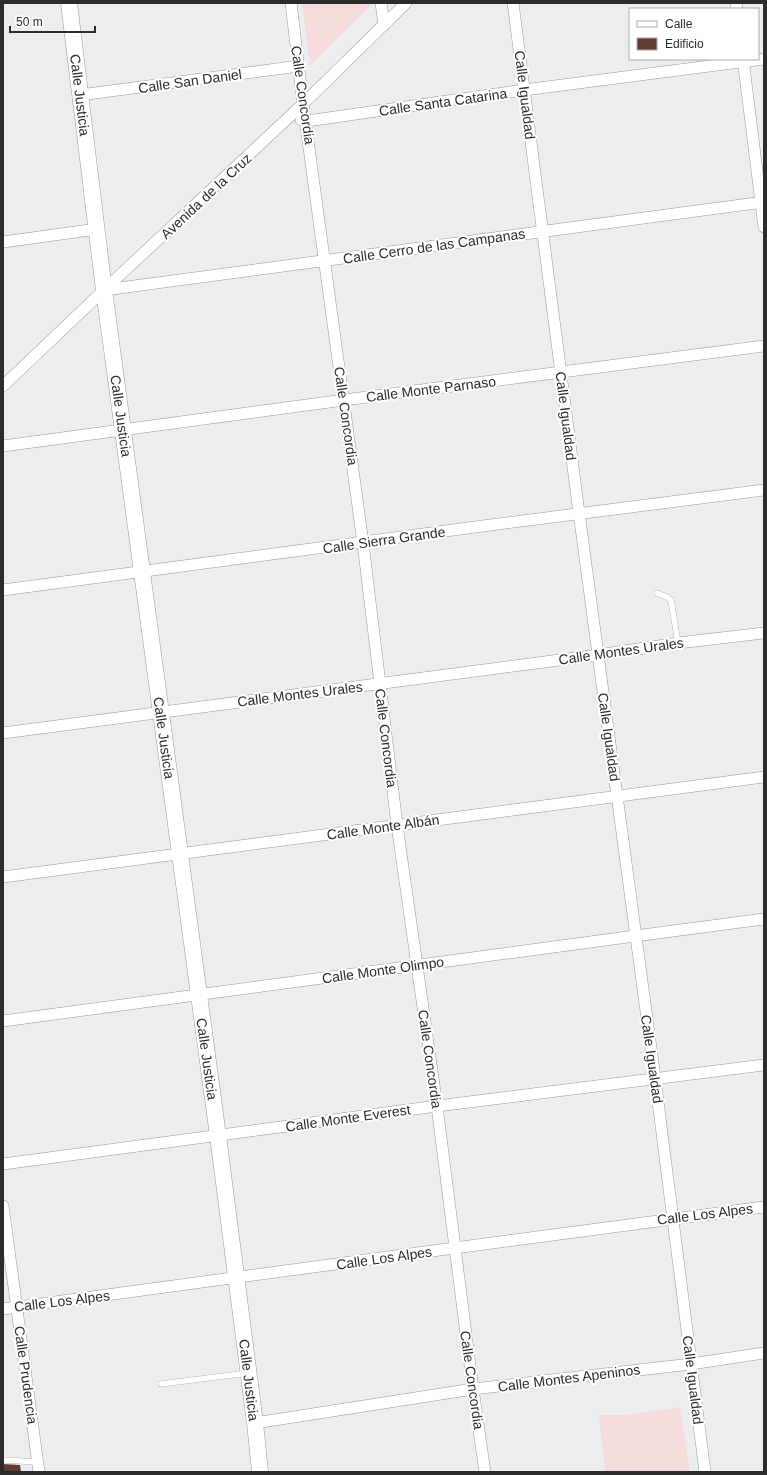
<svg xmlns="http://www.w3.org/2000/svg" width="767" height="1475" viewBox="0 0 767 1475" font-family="Helvetica,sans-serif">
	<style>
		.education { fill: #f6dbdd }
		.building { fill: #623b30 }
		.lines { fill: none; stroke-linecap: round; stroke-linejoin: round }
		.lane-casing { stroke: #96989a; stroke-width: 6 }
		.street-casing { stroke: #96989a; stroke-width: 12 }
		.secondary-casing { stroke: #96989a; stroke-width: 17 }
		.lane { stroke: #fff; stroke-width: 5.5 }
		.street { stroke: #fff; stroke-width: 11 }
		.secondary { stroke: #fff; stroke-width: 16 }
		.labels { text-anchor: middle; stroke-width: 4; stroke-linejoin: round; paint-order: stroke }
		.street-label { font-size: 14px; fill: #2b2c2c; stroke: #fff }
	</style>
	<rect width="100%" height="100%" fill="#ebedef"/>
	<!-- education -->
	<g class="education">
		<path d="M302 3H371V5L310 65Z"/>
		<path d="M680 1407 690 1472H605L599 1415H627Z"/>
	</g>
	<!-- building -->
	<path class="building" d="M3 1464 20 1465 21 1472H3Z"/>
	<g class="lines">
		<defs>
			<g id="lane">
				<path d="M657 593 667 597 671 600 678 643"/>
				<path d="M161 1384 248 1373"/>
				<path d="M3 1460 38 1462"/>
			</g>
			<g id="street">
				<path d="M291 3 303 104 363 543 397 825 437 1106 473 1389 485 1472"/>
				<path d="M381 3 384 25"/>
				<path d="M513 3 579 513 655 1078 705 1472"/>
				<path d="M736 3 737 9"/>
				<path d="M743 59 764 227"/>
				<path d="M80 95 299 66"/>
				<path d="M301 120 307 121 524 90 764 59"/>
				<path d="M3 242 97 229"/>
				<path d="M104 290 764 202"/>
				<path d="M3 386 104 290 303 104 406 3"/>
				<path d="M3 446 344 400 764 346"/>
				<path d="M3 590C257 557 510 521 764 490"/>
				<path d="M3 733 598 655 678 643 764 633"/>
				<path d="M3 877 764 777"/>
				<path d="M3 1021 635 936 764 919"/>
				<path d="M3 1164 437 1106 764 1065"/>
				<path d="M3 1206 39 1472"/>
				<path d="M3 1309C257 1276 510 1239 764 1207"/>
				<path d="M255 1423 473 1389 691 1364 764 1353"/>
			</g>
			<path id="secondary" d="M69 3 104 290 218 1136 255 1423 260 1472"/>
		</defs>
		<!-- lane casing -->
		<use href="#lane" class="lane-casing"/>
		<!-- street casing -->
		<use href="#street" class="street-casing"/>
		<!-- secondary casing -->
		<use href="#secondary" class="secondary-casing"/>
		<!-- lane -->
		<use href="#lane" class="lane"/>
		<!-- street -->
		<use href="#street" class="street"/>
		<!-- secondary -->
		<use href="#secondary" class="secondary"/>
	</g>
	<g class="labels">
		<!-- street labels -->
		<g class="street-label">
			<text transform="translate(190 81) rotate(-8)" y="5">Calle San Daniel</text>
			<text transform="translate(80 95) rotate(83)" y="5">Calle Justicia</text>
			<text transform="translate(303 95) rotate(82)" y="5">Calle Concordia</text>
			<text transform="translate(525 95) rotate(83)" y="5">Calle Igualdad</text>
			<text transform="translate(443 102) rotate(-8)" y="5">Calle Santa Catarina</text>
			<text transform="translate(206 196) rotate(-43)" y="5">Avenida de la Cruz</text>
			<text transform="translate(434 246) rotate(-8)" y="5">Calle Cerro de las Campanas</text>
			<text transform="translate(431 389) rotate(-7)" y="5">Calle Monte Parnaso</text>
			<text transform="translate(121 416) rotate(82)" y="5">Calle Justicia</text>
			<text transform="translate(346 416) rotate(82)" y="5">Calle Concordia</text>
			<text transform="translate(566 416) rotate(83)" y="5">Calle Igualdad</text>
			<text transform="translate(384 540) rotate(-8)" y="5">Calle Sierra Grande</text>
			<text transform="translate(621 651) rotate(-8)" y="5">Calle Montes Urales</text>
			<text transform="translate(300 694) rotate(-7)" y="5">Calle Montes Urales</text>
			<text transform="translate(609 737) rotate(82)" y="5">Calle Igualdad</text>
			<text transform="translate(164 738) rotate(82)" y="5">Calle Justicia</text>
			<text transform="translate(386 738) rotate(83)" y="5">Calle Concordia</text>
			<text transform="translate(383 827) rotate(-8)" y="5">Calle Monte Albán</text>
			<text transform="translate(383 970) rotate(-8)" y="5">Calle Monte Olimpo</text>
			<text transform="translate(207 1059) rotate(82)" y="5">Calle Justicia</text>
			<text transform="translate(430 1059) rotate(82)" y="5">Calle Concordia</text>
			<text transform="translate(652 1059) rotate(82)" y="5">Calle Igualdad</text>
			<text transform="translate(348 1118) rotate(-8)" y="5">Calle Monte Everest</text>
			<text transform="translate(705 1214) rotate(-7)" y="5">Calle Los Alpes</text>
			<text transform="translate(384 1258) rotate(-8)" y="5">Calle Los Alpes</text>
			<text transform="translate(62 1301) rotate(-7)" y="5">Calle Los Alpes</text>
			<text transform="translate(26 1375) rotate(82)" y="5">Calle Prudencia</text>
			<text transform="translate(569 1378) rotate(-7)" y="5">Calle Montes Apeninos</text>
			<text transform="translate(249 1380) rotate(83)" y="5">Calle Justicia</text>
			<text transform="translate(472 1380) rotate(82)" y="5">Calle Concordia</text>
			<text transform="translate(693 1380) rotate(83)" y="5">Calle Igualdad</text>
		</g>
	</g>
	<!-- border -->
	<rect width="767" height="1475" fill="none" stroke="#2b2c2c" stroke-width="8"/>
	<!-- legend -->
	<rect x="629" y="8" width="130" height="52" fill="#ffffff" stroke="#aaabab"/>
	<rect x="637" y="21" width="20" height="6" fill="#ffffff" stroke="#aaabab"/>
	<text x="665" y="28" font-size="12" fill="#2b2c2c">Calle</text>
	<rect x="637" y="38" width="20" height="12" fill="#623b30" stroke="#aaabab"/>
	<text x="665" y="48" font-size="12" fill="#2b2c2c">Edificio</text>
	<!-- scale -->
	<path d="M10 26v6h85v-6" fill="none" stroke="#2b2c2c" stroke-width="2"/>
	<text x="16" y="26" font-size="12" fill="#2b2c2c" stroke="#ffffff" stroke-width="3" paint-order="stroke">50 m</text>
</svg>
